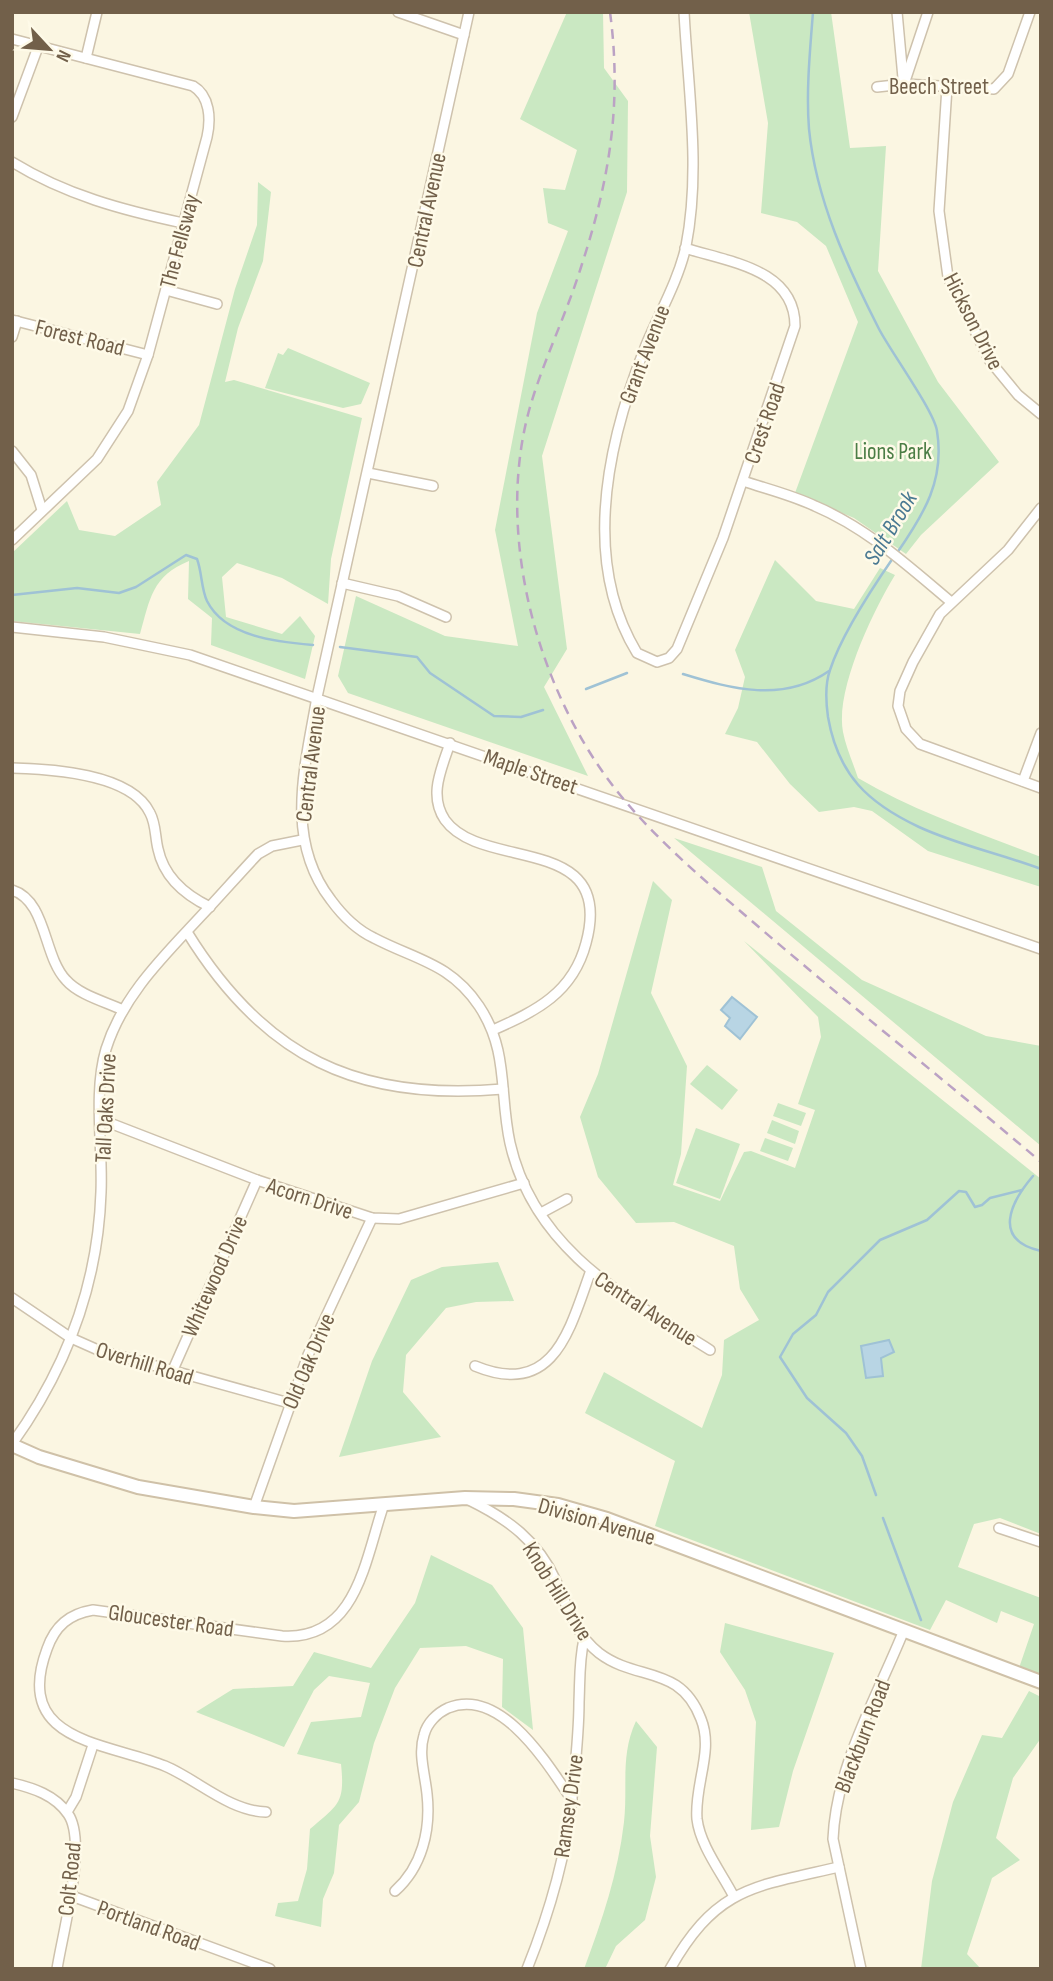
<svg xmlns="http://www.w3.org/2000/svg" width="1053" height="1981" viewBox="0 0 1053 1981" font-family="'Sofia Sans Condensed',sans-serif">
	<style>
		.green { fill: #cae8c2 }
		.water { fill: #b8d5e4; stroke: #9fc2d5; stroke-width: 2 }
		.lines { fill: none; stroke-linecap: round; stroke-linejoin: round }
		.stream { stroke: #9fc2d5; stroke-width: 2.5 }
		.street-casing { stroke: #cec2ad; stroke-width: 12 }
		.secondary-casing { stroke: #cfc1a8; stroke-width: 16 }
		.street { stroke: #fff; stroke-width: 9 }
		.secondary { stroke: #fff; stroke-width: 12 }
		.rail { stroke: #bba2c4; stroke-width: 2.5; stroke-dasharray: 10 7; stroke-linecap: butt }
		.labels { text-anchor: middle; stroke-width: 5; stroke-linejoin: round; paint-order: stroke }
		.street-label { font-size: 23px; fill: #72604a; stroke: #fefae8 }
		.park-label { font-size: 23px; fill: #4b7d45; stroke: #fefae8 }
		.water-label { font-size: 24px; font-style: italic; fill: #4a7992; stroke: #fefae8 }
	</style>
	<rect width="100%" height="100%" fill="#fbf6e2"/>
	<!-- green -->
	<g class="green">
		<path d="M567 12H603L604 68 628 101 627 192 542 456 567 649 544 687 588 776 348 693 338 676 356 596 445 636 518 646 495 530 537 313 568 231 548 223 543 188 565 190 577 150 520 119Z"/>
		<path d="M749 12H831L850 148 886 146 878 271 938 382 999 462 921 535 906 554 854 518 795 493 858 322 826 246 797 222 761 213 768 123Z"/>
		<path d="M258 182 271 192 263 261 238 328 225 382 234 380 362 418 331 559 328 604 282 578 237 563 222 577 226 617 282 634 300 616 315 636 305 679 211 645 212 618 188 599 189 561C152 576 150 599 140 634L12 621V553L67 501 79 530 115 536 161 505 157 482 199 425 235 289 257 225Z"/>
		<path d="M288 348 370 383 361 404 343 408 265 388 278 353 283 355Z"/>
		<path d="M775 560 816 601 854 609 880 568 895 575C873 611 835 690 843 732 846 747 853 763 858 778 916 812 979 833 1041 857V887L928 851 872 811 854 807 819 812 790 784 757 742 725 734 738 708 745 677 735 650Z"/>
		<path d="M674 838 762 867 776 911 862 980 986 1036 1041 1046V1146Z"/>
		<path d="M653 881 672 900 651 993 687 1066 681 1154 673 1185 720 1201 744 1152 751 1151 795 1168 815 1110 798 1104 821 1037 818 1017 744 941 1041 1179V1534L1000 1518 974 1524 958 1567 1041 1598V1675L1019 1668 1034 1624 1001 1611 997 1623 946 1600 930 1630 655 1526 675 1461 585 1413 604 1372 702 1428 722 1375 724 1340 759 1320 740 1289 734 1246 674 1222 636 1223 598 1177 580 1117 598 1074Z"/>
		<path d="M707 1065 738 1090 722 1110 690 1084Z"/>
		<path d="M778 1103 806 1113 801 1126 773 1116Z"/>
		<path d="M772 1120 799 1131 795 1144 767 1133Z"/>
		<path d="M696 1128 740 1144 720 1199 676 1183Z"/>
		<path d="M765 1138 793 1148 788 1161 760 1151Z"/>
		<path d="M498 1262 514 1301 476 1302 446 1308 406 1355 403 1392 441 1437 339 1457 372 1361 411 1280 442 1267Z"/>
		<path d="M431 1555 492 1585 523 1628 533 1730 502 1707 503 1659 466 1646 420 1648 395 1688 374 1743 359 1802 339 1825 334 1873 323 1899 321 1927 275 1916 278 1903 298 1901 307 1869 310 1829C339 1804 345 1803 341 1764L297 1754 311 1722 361 1717 370 1683 329 1676 314 1690 284 1747 196 1712 233 1689 293 1686 314 1652 371 1668 415 1603Z"/>
		<path d="M725 1623 834 1653 793 1771 779 1827 751 1830 756 1722 745 1690 720 1652Z"/>
		<path d="M1029 1691 1041 1697V1738L1013 1778 996 1838 1020 1860 992 1878 967 1954 981 1969H921L932 1881 953 1802 982 1735 1002 1738Z"/>
		<path d="M636 1721 657 1747 650 1836 656 1877 645 1920 616 1946 605 1969H584C602 1920 618 1874 624 1822 628 1787 620 1755 636 1721Z"/>
	</g>
	<!-- water -->
	<g class="water">
		<path d="M732 997 757 1017 740 1039 725 1026 730 1018 721 1010Z"/>
		<path d="M889 1340 894 1352 881 1358 883 1376 866 1378 861 1346Z"/>
	</g>
	<g class="lines">
		<!-- stream -->
		<g class="stream">
			<path d="M813 12C810 51 806 91 809 129 816 200 847 266 879 329 891 352 934 411 937 431 945 480 924 514 897 553"/>
			<path d="M893 558C873 587 841 636 830 670 825 684 826 703 828 717 838 775 868 803 919 827 958 845 1001 854 1041 869"/>
			<path d="M12 595 77 588 119 593 136 587 186 555 197 559C202 572 201 588 207 601 225 637 278 642 313 645"/>
			<path d="M340 647 417 657 430 673 494 716 521 717 543 710"/>
			<path d="M683 674C732 689 783 703 829 671"/>
			<path d="M586 689 627 673"/>
			<path d="M1033 1176C1010 1203 992 1240 1041 1251"/>
			<path d="M876 1495 862 1456 846 1433 807 1398 780 1357 793 1334 816 1315 828 1292 880 1240 927 1220 959 1191 966 1192 975 1207 982 1205 990 1198 1022 1190"/>
			<path d="M883 1518 921 1620"/>
		</g>
		<defs>
			<g id="street">
				<path d="M398 12 464 35"/>
				<path d="M469 12 317 697C305 767 284 839 331 900 342 915 357 930 374 938 416 960 450 963 479 1006 509 1051 499 1093 510 1143 534 1250 625 1297 710 1350"/>
				<path d="M684 12C688 89 701 170 686 246 679 279 659 314 646 345 608 440 580 559 637 653L657 662 669 658 677 649 723 538 795 326C795 269 729 262 685 248"/>
				<path d="M897 12 903 78"/>
				<path d="M12 39 193 86C210 96 211 119 207 137L148 355 128 411 97 459 12 540"/>
				<path d="M86 58 97 12"/>
				<path d="M904 84 928 12"/>
				<path d="M877 87 904 84 994 89 1008 74 1030 12"/>
				<path d="M947 87 939 211 948 277 990 361 1018 395 1041 414"/>
				<path d="M12 117 38 47"/>
				<path d="M12 162C66 195 122 210 183 223"/>
				<path d="M166 290 217 304"/>
				<path d="M12 320 148 355"/>
				<path d="M12 337 17 321"/>
				<path d="M12 451 31 475 42 510"/>
				<path d="M368 473 433 486"/>
				<path d="M743 481C767 489 792 495 815 506 867 528 908 566 951 602"/>
				<path d="M1041 508 1008 550 940 614 913 662 900 691 898 706 906 729 920 744 1041 788"/>
				<path d="M342 583 398 596 446 617"/>
				<path d="M12 627 104 637 190 655 1041 949"/>
				<path d="M450 743C442 768 428 795 445 820 482 872 616 832 586 943 573 993 536 1011 493 1030"/>
				<path d="M12 768C50 769 131 773 150 813 156 824 155 837 158 849 164 878 185 895 210 907"/>
				<path d="M1023 781 1041 733"/>
				<path d="M12 890C47 901 43 956 66 980 79 995 106 1002 123 1010"/>
				<path d="M187 932C264 1057 357 1102 503 1089"/>
				<path d="M102 1120 257 1180 372 1218 399 1219 524 1183"/>
				<path d="M541 1213 567 1199"/>
				<path d="M12 1298 71 1338 98 1350 289 1403"/>
				<path d="M475 1366C553 1398 569 1332 590 1273"/>
				<path d="M172 1372 257 1180"/>
				<path d="M12 1444C66 1369 98 1285 101 1192 103 1147 93 1093 106 1049 123 995 164 956 201 916 220 896 239 874 258 854L272 846 302 840"/>
				<path d="M469 1500C508 1519 538 1541 556 1581 568 1608 575 1634 599 1653 637 1682 680 1664 701 1719 714 1751 694 1785 697 1819 700 1845 721 1872 733 1895"/>
				<path d="M254 1507 308 1355 372 1218"/>
				<path d="M999 1528 1041 1542"/>
				<path d="M12 1783C33 1788 55 1795 68 1814 88 1842 62 1935 57 1969"/>
				<path d="M67 1812 76 1797 93 1745"/>
				<path d="M266 1812C229 1811 198 1780 165 1766 107 1742 12 1743 47 1649 55 1626 69 1614 93 1610L282 1636C357 1641 365 1559 384 1504"/>
				<path d="M395 1891C422 1867 431 1830 427 1794 425 1774 418 1754 424 1735 427 1723 437 1713 448 1708 501 1686 548 1765 572 1800"/>
				<path d="M69 1895 270 1969"/>
				<path d="M527 1969C549 1914 566 1857 572 1798 575 1767 579 1734 579 1702 580 1680 579 1661 584 1639"/>
				<path d="M670 1969C717 1887 752 1887 839 1867"/>
				<path d="M861 1969 833 1839C836 1766 877 1697 904 1630"/>
			</g>
			<path id="secondary" d="M12 1445 39 1457 138 1487 254 1507 294 1511 465 1498 514 1499 558 1505 607 1519 1041 1682"/>
		</defs>
		<!-- street casing -->
		<use href="#street" class="street-casing"/>
		<!-- secondary casing -->
		<use href="#secondary" class="secondary-casing"/>
		<!-- street -->
		<use href="#street" class="street"/>
		<!-- secondary -->
		<use href="#secondary" class="secondary"/>
		<!-- rail -->
		<path class="rail" d="M610 12C622 102 610 178 582 264 567 313 544 359 530 407 495 530 535 682 610 782 650 835 703 879 753 922 848 1004 946 1081 1041 1162"/>
	</g>
	<g class="labels">
		<!-- street labels -->
		<g class="street-label">
			<text x="939" y="94">Beech Street</text>
			<text transform="translate(426 210) rotate(-78)" y="8">Central Avenue</text>
			<text transform="translate(179 241) rotate(-75)" y="8">The Fellsway</text>
			<text transform="translate(974 321) rotate(63)" y="8">Hickson Drive</text>
			<text transform="translate(80 337) rotate(14)" y="8">Forest Road</text>
			<text transform="translate(644 354) rotate(-69)" y="8">Grant Avenue</text>
			<text transform="translate(764 423) rotate(-71)" y="8">Crest Road</text>
			<text transform="translate(310 764) rotate(-83)" y="8">Central Avenue</text>
			<text transform="translate(531 771) rotate(19)" y="8">Maple Street</text>
			<text transform="translate(105 1108) rotate(-87)" y="8">Tall Oaks Drive</text>
			<text transform="translate(310 1198) rotate(18)" y="8">Acorn Drive</text>
			<text transform="translate(214 1276) rotate(-66)" y="8">Whitewood Drive</text>
			<text transform="translate(646 1308) rotate(33)" y="8">Central Avenue</text>
			<text transform="translate(308 1361) rotate(-67)" y="8">Old Oak Drive</text>
			<text transform="translate(145 1363) rotate(17)" y="8">Overhill Road</text>
			<text transform="translate(597 1521) rotate(16)" y="8">Division Avenue</text>
			<text transform="translate(558 1591) rotate(58)" y="8">Knob Hill Drive</text>
			<text transform="translate(171 1620) rotate(8)" y="8">Gloucester Road</text>
			<text transform="translate(862 1736) rotate(-69)" y="8">Blackburn Road</text>
			<text transform="translate(568 1806) rotate(-82)" y="8">Ramsey Drive</text>
			<text transform="translate(69 1879) rotate(-84)" y="8">Colt Road</text>
			<text transform="translate(149 1925) rotate(20)" y="8">Portland Road</text>
		</g>
		<!-- park labels -->
		<g class="park-label">
			<text x="893" y="459">Lions Park</text>
		</g>
		<!-- water labels -->
		<g class="water-label">
			<text transform="translate(890 528) rotate(-59)" y="8">Salt Brook</text>
		</g>
	</g>
	<!-- border -->
	<rect width="1053" height="1981" fill="none" stroke="#72604a" stroke-width="28"/>
	<!-- north arrow -->
	<g transform="translate(49 49) rotate(116)" stroke="#fefae8" stroke-width="5" paint-order="stroke">
	<path d="M0-5L12 26L0 18L-12 26Z" fill="#72604a"/>
	<text y="-10" font-size="19" font-weight="bold" text-anchor="middle" fill="#72604a">N</text>
	</g>
</svg>
